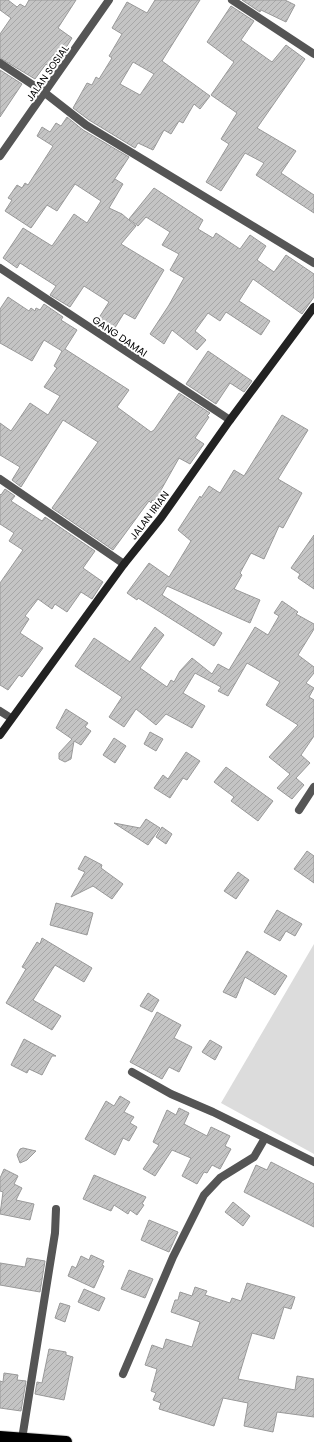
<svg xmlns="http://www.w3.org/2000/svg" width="314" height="1442" viewBox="0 0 314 1442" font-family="Poppins,sans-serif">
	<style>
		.green { fill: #dcdcdc }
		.building { fill: url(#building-hatch); stroke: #999; fill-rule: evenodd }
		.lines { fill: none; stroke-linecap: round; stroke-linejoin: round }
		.highway-casing { stroke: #dbdbdb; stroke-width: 14 }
		.street { stroke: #555; stroke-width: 8 }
		.secondary { stroke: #222; stroke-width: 8 }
		.highway { stroke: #000; stroke-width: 12 }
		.labels { text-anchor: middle; stroke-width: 4; stroke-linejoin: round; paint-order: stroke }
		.street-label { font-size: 10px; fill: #000; stroke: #fff }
	</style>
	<defs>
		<pattern id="building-hatch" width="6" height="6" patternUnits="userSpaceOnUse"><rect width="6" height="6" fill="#c4c4c4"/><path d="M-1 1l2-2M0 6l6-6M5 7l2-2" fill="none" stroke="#a7a7a7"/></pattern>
	</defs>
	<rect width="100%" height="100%" fill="#fff"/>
	<!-- green -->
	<path class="green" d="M314 944V1154L221 1103Z"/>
	<!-- building -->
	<g class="building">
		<path d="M0 0H8L17 7 20 4 25 7 29 0H76L58 28 72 38 64 51 66 52 54 69 46 64 35 79 0 58V34L11 18 0 10Z"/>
		<path d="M155 0H200L162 61 210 96 200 109 194 104 183 123 179 121 171 134 164 130 153 150 138 143 135 148 89 120 73 108 87 83 92 85 96 77 99 79 112 58 109 56 122 34 112 28 127 2 147 13ZM133 62 154 74 140 95 120 84Z"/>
		<path d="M242 0H285L295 5 286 22 261 10 260 12Z"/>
		<path d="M231 6 254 21 241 40 272 62 286 45 305 59 257 128 296 151 281 173 314 195V213L256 175 264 163 245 153 221 191 206 182 229 144 221 139 237 113 211 95 234 62 207 42Z"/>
		<path d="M0 70 22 84 0 117Z"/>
		<path d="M67 117 83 130 129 157 112 183 115 179 123 184 109 208 122 214 136 226 121 244 164 270 135 319 124 313 111 334 95 324 109 302 84 286 70 307 50 295 56 286 20 263 17 268 3 258 23 228 52 246 74 214 87 223 101 201 75 184 57 211 47 205 31 228 5 211 12 200 8 198 17 185 22 188 25 183 28 185 53 146 37 136 42 127 50 132 56 123 61 126Z"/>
		<path d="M154 188 203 220 198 229 213 238 216 233 240 249 250 235 266 246 257 260 274 272 286 255 314 274V297L302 314 253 279 239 301 270 321 261 335 226 312 220 321 208 313 195 331 206 340 197 350 172 330 164 344 150 334 169 305 184 278 170 270 179 254 162 245 170 232 146 217 138 226 129 219Z"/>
		<path d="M8 297 29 311 31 308 35 311 36 308 40 310 44 304 63 317 61 320 77 330 65 349 129 390 117 407 151 432 154 430 179 393 210 413 207 416 209 417 195 438 204 444 190 464 179 458 161 490 167 494 159 505 152 500 151 503 149 501 113 550 52 508 98 442 63 420 21 487 12 480 20 467 0 455V423L11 431 30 403 48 415 60 396 44 387 57 368 54 366 62 351 44 340 32 361 0 343V309Z"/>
		<path d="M208 351 252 381 244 392 230 383 216 404 186 384Z"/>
		<path d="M282 415 308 430 278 479 302 493 283 528 279 526 264 559 251 553 240 573 242 575 234 589 260 600 250 623 167 586 162 595 222 633 214 646 138 598 137 600 127 593 149 563 169 577 191 541 178 530 200 496 201 498 209 486 220 493 234 470 244 476Z"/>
		<path d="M5 489 15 496 11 501 42 521 45 517 95 551 83 568 103 582 92 599 81 592 67 612 55 604 52 609 38 599 25 616 29 619 20 633 43 648 22 677 19 675 8 690 0 685V583L23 550 9 541 14 533 0 524V494L1 495Z"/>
		<path d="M314 535V589L298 578 300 574 291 568Z"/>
		<path d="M282 601 298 612 296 614 314 624V629L298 655 314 667V673L306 683 314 688 309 697 314 700V736L301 755 310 763 296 778 304 785 292 799 277 788 290 774 269 757 298 725 266 705 280 682 247 663 228 696 218 691 221 687 195 673 183 693 205 706 192 728 166 714 156 725 136 709 124 727 109 717 122 697 75 666 94 638 130 662 155 627 164 635 140 668 167 687 171 680 174 682 180 671 192 658 212 674 218 664 229 670 255 627 268 635 279 616 274 613Z"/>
		<path d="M66 709 88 723 85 727 91 731 81 745 74 741 71 759 65 762 59 759V753L72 739 56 728Z"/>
		<path d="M150 732 163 739 156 751 144 744Z"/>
		<path d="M114 738 126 746 115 763 103 755Z"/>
		<path d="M186 752 200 761 187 780 183 778 170 798 154 788 163 775 168 779Z"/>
		<path d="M226 767 273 801 258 821 231 801 234 797 214 782Z"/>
		<path d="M146 819 160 828 148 845 114 823 140 828Z"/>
		<path d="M162 827 172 834 166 844 156 837Z"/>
		<path d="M307 851 314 856V883L294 869Z"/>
		<path d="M85 856 102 865 101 868 123 884 112 899 93 886 71 897 85 872 78 869Z"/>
		<path d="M238 872 249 880 236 899 224 891Z"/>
		<path d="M56 903 93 913 87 935 50 925Z"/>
		<path d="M277 910 302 924 295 936 286 931 280 941 264 932Z"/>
		<path d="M42 938 92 968 84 982 55 965 33 1000 61 1016 52 1030 6 1003 26 969 22 967 37 942 40 944Z"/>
		<path d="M247 951 287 976 275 995 245 977 236 998 223 992Z"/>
		<path d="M148 993 159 1000 152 1012 140 1006Z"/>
		<path d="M157 1012 181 1025 174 1038 192 1047 179 1072 169 1067 162 1079 130 1062Z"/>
		<path d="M24 1039 56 1056H52L42 1075 29 1069 27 1073 11 1065Z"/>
		<path d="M210 1040 222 1047 215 1060 202 1052Z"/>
		<path d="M120 1096 130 1102 124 1112 134 1117 130 1123 137 1127 129 1141 123 1138 115 1155 85 1139 106 1101 114 1106Z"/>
		<path d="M179 1108 189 1113 184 1124 207 1136 211 1127 230 1136 225 1146 231 1149 220 1169 212 1165 207 1173 204 1172 197 1184 182 1176 191 1158 172 1150 155 1176 143 1169 159 1145 153 1142 167 1110 176 1115Z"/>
		<path d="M23 1148 36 1151 27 1160 20 1163 17 1155 20 1149Z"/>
		<path d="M271 1162 314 1184V1227L244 1192 256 1165 267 1170Z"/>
		<path d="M4 1169 18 1176 14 1184 22 1188 16 1200 34 1204 30 1220 0 1214 3 1192 0 1191V1178Z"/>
		<path d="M94 1175 146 1197 142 1204 144 1205 137 1215 130 1210 128 1214 114 1205 111 1211 83 1199Z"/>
		<path d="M233 1202 250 1216 243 1226 225 1212Z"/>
		<path d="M149 1220 178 1232 169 1252 141 1240Z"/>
		<path d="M91 1255 104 1261 102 1265 104 1266 94 1288 68 1276 72 1266 76 1268 81 1256 89 1260Z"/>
		<path d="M27 1258 45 1261 40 1292 0 1285V1263L25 1267Z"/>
		<path d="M129 1270 153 1279 145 1298 121 1289Z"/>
		<path d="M247 1283 295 1297 291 1309 284 1307 274 1339 252 1333 238 1379 295 1390 297 1376 314 1379V1417L277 1412 273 1432 244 1426 248 1403 223 1398 214 1426 159 1409 161 1403 153 1400 156 1393 151 1391 157 1369 145 1365 152 1345 163 1349 166 1339 192 1347 200 1322 171 1312 175 1300H178L180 1292 192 1296 195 1287 207 1291 205 1295 230 1303 232 1298 241 1301Z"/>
		<path d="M84 1289 105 1298 99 1311 78 1302Z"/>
		<path d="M60 1303 70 1306 65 1322 55 1318Z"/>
		<path d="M49 1349 66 1352V1355L73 1357 64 1400 35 1394 37 1382 42 1383Z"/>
		<path d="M4 1373 18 1375 17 1380 26 1381 21 1411 0 1408V1381L3 1382Z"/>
	</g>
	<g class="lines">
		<defs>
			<path id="highway" d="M0 1437 66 1442"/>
		</defs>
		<!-- highway casing -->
		<use href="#highway" class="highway-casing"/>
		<!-- street -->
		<g class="street">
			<path d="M232 0 314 54"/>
			<path d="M0 63 45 93 86 125 314 263"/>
			<path d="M0 156 109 0"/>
			<path d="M0 268 230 420"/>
			<path d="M0 479 124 564"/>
			<path d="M0 711 11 718"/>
			<path d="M299 810 314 787"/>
			<path d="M132 1072 171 1094 213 1112 314 1162"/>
			<path d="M123 1374 173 1257 204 1195 220 1178 254 1157 265 1138"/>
			<path d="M22 1439 55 1233 56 1209"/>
		</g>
		<!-- secondary -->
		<path class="secondary" d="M0 735 124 564 161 518 230 420 314 307"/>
		<!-- highway -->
		<use href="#highway" class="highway"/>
	</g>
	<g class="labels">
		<!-- street labels -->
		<g class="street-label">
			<text transform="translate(47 73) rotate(-55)" y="4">JALAN SOSIAL</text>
			<text transform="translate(120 336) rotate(34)" y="4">GANG DAMAI</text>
			<text transform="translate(149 515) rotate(-53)" y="4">JALAN IRIAN</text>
		</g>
	</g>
</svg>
